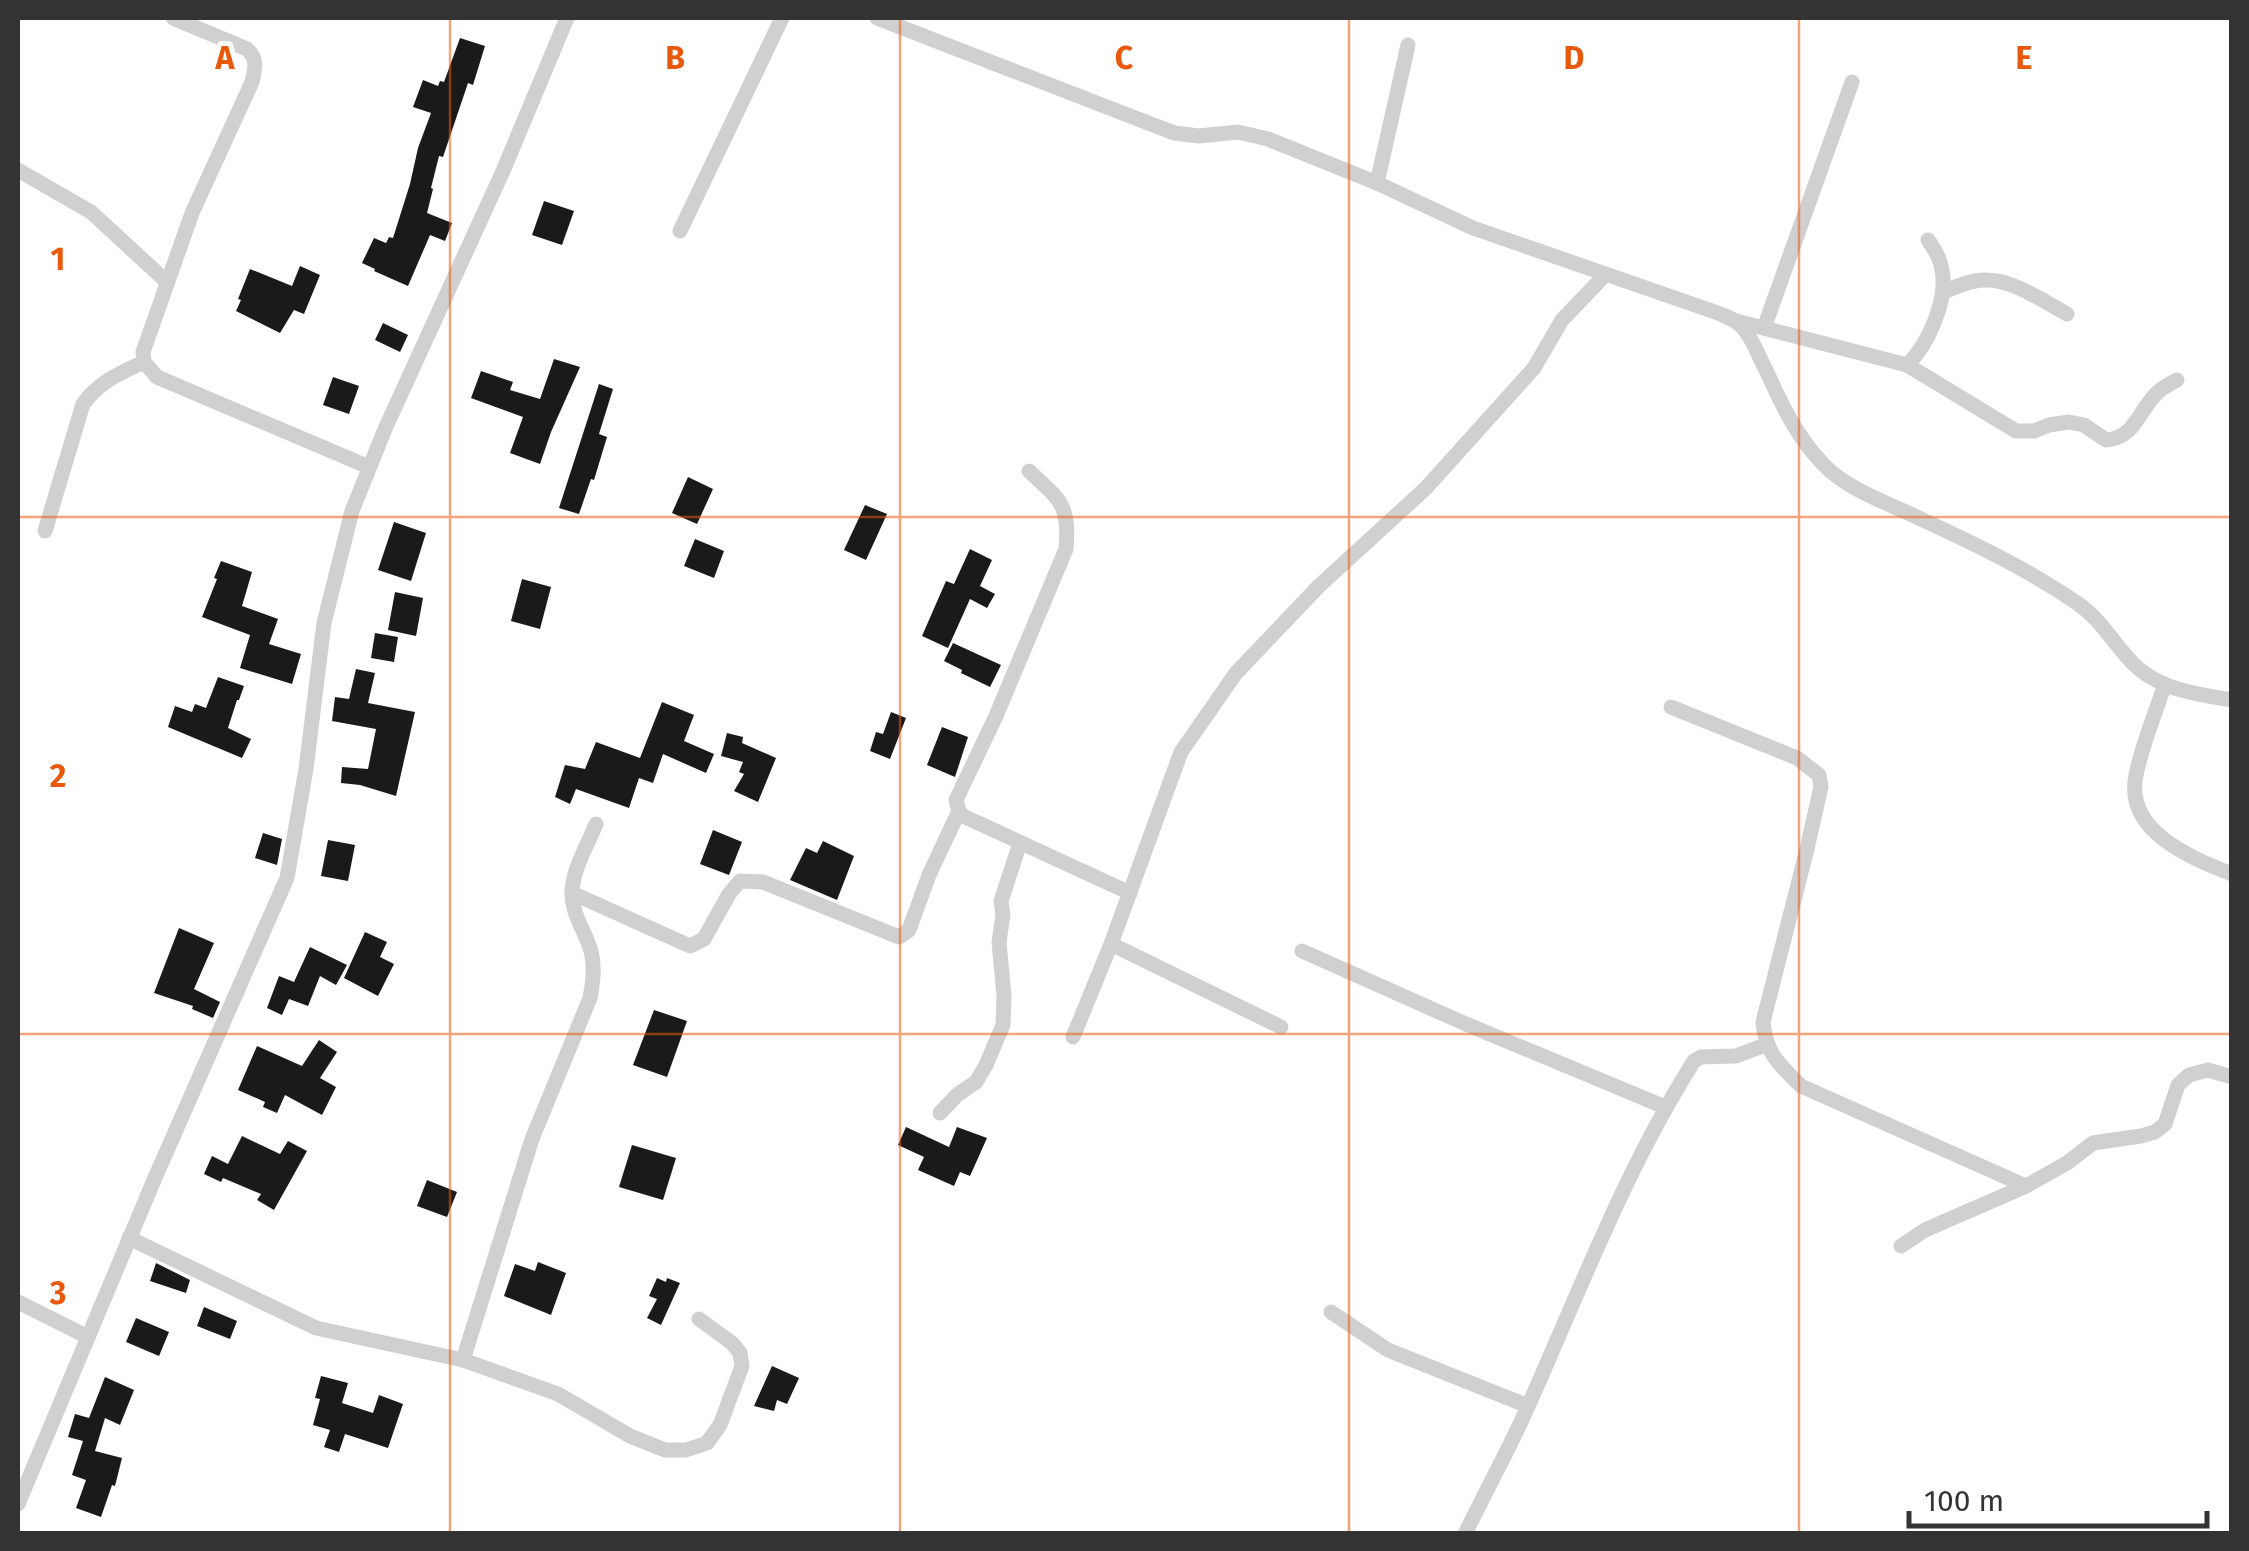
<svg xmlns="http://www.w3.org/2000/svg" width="2249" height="1551" viewBox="0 0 2249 1551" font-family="'Fira Sans',sans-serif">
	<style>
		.building { fill: #1a1a1a }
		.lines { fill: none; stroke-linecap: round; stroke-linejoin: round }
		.street { stroke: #d0d0d0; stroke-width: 15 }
		.grid { fill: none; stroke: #e8590c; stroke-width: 2.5; stroke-opacity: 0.55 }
		.grid-label { font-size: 32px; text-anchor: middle; font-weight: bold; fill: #e8590c; stroke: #fff; stroke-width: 10; stroke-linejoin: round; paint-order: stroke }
	</style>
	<rect width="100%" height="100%" fill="#fff"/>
	<!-- building -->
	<g class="building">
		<path d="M460 38 485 46 473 85 468 83 443 157 439 156 431 188 433 189 427 213 452 223 445 241 430 235 408 286 374 271 375 269 362 263 374 238 386 243 389 237 393 238 410 184 418 148 431 113 413 107 423 80 438 86 440 81 444 82Z"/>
		<path d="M544 201 574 211 562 245 532 235Z"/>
		<path d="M300 266 320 275 304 314 294 310 280 333 236 311 241 300 238 299 250 269 292 286Z"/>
		<path d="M383 323 408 335 400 352 375 340Z"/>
		<path d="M554 359 580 367 551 432 540 464 510 453 523 417 471 398 481 371 513 382 510 390 540 399Z"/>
		<path d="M333 377 359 386 349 414 323 405Z"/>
		<path d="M599 384 613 389 599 434 607 437 594 480 591 479 579 514 559 508Z"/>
		<path d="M688 477 713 489 697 524 672 513Z"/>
		<path d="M865 505 887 514 866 560 844 550Z"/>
		<path d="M394 522 426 533 411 581 378 570Z"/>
		<path d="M695 539 724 551 714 578 684 566Z"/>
		<path d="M970 549 992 560 980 586 995 594 987 608 970 599 948 648 922 636 946 581 954 584Z"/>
		<path d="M221 561 252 572 242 606 278 619 269 644 301 654 292 684 240 668 250 635 202 617 217 579 214 578Z"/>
		<path d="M522 579 551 587 540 629 511 621Z"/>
		<path d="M395 592 423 598 416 636 388 630Z"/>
		<path d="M375 633 398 637 394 662 371 658Z"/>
		<path d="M953 643 1001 665 990 687 961 673 962 670 944 661Z"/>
		<path d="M356 669 375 673 368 703 415 712 396 796 360 785 341 783 342 767 368 769 376 729 332 721 335 697 349 699Z"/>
		<path d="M218 677 244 686 239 700H237L228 728 251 739 242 758 168 727 175 706 192 712 195 704 206 708Z"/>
		<path d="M662 702 694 715 684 741 714 754 706 773 663 754 653 783 639 778 629 808 576 789 570 804 555 797 565 765 585 769 596 742 640 758Z"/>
		<path d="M891 712 906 718 890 759 870 751 876 732 883 734Z"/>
		<path d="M942 727 968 737 955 777 927 765Z"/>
		<path d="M727 733 743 737 742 743 776 758 758 802 734 791 744 774 739 772 743 762 721 756Z"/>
		<path d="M713 830 742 842 729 875 700 864Z"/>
		<path d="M263 833 282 839 277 865 255 858Z"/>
		<path d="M328 840 355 845 348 881 321 876Z"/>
		<path d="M823 841 854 856 837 900 790 880 806 848 817 853Z"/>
		<path d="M179 928 214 943 194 989 220 1002 213 1018 192 1009 193 1006 154 993Z"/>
		<path d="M365 932 387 942 380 957 394 964 378 996 344 978Z"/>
		<path d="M310 947 347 965 336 985 320 976 308 1006 289 999 282 1015 267 1008 279 976 294 982Z"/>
		<path d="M654 1010 687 1021 667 1077 633 1065Z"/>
		<path d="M319 1040 337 1052 320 1078 336 1087 322 1115 285 1095 277 1113 263 1107 265 1102 238 1090 257 1046 302 1066Z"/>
		<path d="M906 1127 949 1147 957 1127 987 1138 970 1176 960 1172 954 1186 918 1170 924 1157 898 1145Z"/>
		<path d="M242 1136 280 1154 288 1141 307 1151 274 1210 257 1200 261 1194 223 1178 221 1182 204 1174 212 1156 228 1164Z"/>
		<path d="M632 1145 676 1158 663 1200 619 1187Z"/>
		<path d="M427 1180 457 1192 447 1217 417 1206Z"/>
		<path d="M538 1262 566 1273 551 1315 504 1296 515 1264 535 1271Z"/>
		<path d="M156 1263 190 1280 186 1293 150 1281Z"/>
		<path d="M657 1278 666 1282 667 1278 680 1283 661 1325 647 1318 657 1299 649 1296Z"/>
		<path d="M204 1307 237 1321 230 1339 197 1326Z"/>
		<path d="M136 1318 169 1332 159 1356 126 1342Z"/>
		<path d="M772 1366 799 1378 787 1404 777 1400 774 1411 754 1406Z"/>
		<path d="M321 1376 348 1383 342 1403 373 1413 379 1395 403 1404 388 1448 345 1434 339 1452 324 1447 330 1430 313 1425 320 1399 315 1398Z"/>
		<path d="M105 1377 134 1390 120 1425 105 1418 95 1451 122 1458 115 1486 112 1485 101 1517 76 1508 86 1480 72 1475 83 1441 68 1437 75 1414 89 1418Z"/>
	</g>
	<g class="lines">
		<!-- street -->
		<g class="street">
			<path d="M173 18 247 49C258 59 255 69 252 82L192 213 143 352 144 362 157 377 369 467"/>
			<path d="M877 18 1174 133 1199 136 1238 132 1268 139 1377 183 1473 228 1718 313C1727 317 1737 320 1743 328 1753 339 1758 355 1765 368 1781 403 1797 438 1824 465 1849 491 1891 504 1923 520 1975 544 2029 570 2077 603 2099 618 2111 639 2128 658 2154 689 2195 694 2232 700"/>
			<path d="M18 170 91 212 167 282"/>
			<path d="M1377 183 1408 45"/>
			<path d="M680 231 782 18"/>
			<path d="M1943 292C1953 288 1964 283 1975 281 2008 275 2039 299 2067 314"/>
			<path d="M1736 321 1907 365C1928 345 1948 300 1942 270 1940 258 1935 250 1928 240"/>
			<path d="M1764 328 1852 82"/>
			<path d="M1907 365 2016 431H2034L2049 425 2069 422 2084 425 2106 440C2134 438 2138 413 2155 395 2161 388 2169 384 2177 380"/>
			<path d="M1029 471C1060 500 1070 504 1066 549L996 716 956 800 959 811 963 816 1130 893"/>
			<path d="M45 531 83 404C99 382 120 373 144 362"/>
			<path d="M2165 684C2155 714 2142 745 2136 775 2124 831 2191 858 2232 874"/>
			<path d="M1671 707 1797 758 1819 775 1821 787 1806 853 1763 1022C1766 1054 1779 1064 1801 1086L2026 1186"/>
			<path d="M572 893 690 946 704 939 729 894 740 881 763 882 899 937 909 930 929 875 959 811"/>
			<path d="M1111 944 1281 1027"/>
			<path d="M1302 951 1466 1024 1665 1107"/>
			<path d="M1073 1037 1111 944 1181 752 1236 673 1319 586 1426 488 1534 368 1562 320 1605 275"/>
			<path d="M940 1113 957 1095 976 1082 986 1065 1003 1025 1004 996 999 942 1003 915 1001 901 1020 843"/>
			<path d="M129 1238 316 1328 463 1360 558 1394 630 1436 665 1450H686L707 1443 720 1425 742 1366 740 1353 732 1343 699 1319"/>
			<path d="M1901 1246 1925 1230 2026 1186 2067 1163 2093 1143 2141 1136 2155 1132 2165 1124 2178 1085 2189 1075 2208 1070 2232 1077"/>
			<path d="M18 1302 88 1337"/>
			<path d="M1331 1312 1388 1350 1528 1406"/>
			<path d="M463 1360 532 1139 590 998C593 982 595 967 591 951 585 930 571 914 572 891 573 869 588 844 596 824"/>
			<path d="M18 1504 154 1180 287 878 306 769 324 623 352 511 385 429 503 171 567 18"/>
			<path d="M1465 1534C1486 1490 1510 1448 1529 1404 1581 1288 1626 1168 1694 1061L1701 1057 1736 1056 1765 1045"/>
		</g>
	</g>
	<!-- grid -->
	<path class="grid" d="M450 18V1534M900 18V1534M1349 18V1534M1799 18V1534M18 517H2232M18 1034H2232"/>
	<g class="grid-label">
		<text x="225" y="69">A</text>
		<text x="675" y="69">B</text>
		<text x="1124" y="69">C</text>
		<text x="1574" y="69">D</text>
		<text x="2024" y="69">E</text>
		<text x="58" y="270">1</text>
		<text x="58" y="787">2</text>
		<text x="58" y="1304">3</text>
	</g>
	<!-- border -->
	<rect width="2249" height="1551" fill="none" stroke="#333333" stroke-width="40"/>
	<!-- scale -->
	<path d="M1909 1511v15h298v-15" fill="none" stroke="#333333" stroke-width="5"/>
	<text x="1924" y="1511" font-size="30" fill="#333333" stroke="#ffffff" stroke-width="8" paint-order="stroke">100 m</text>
</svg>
